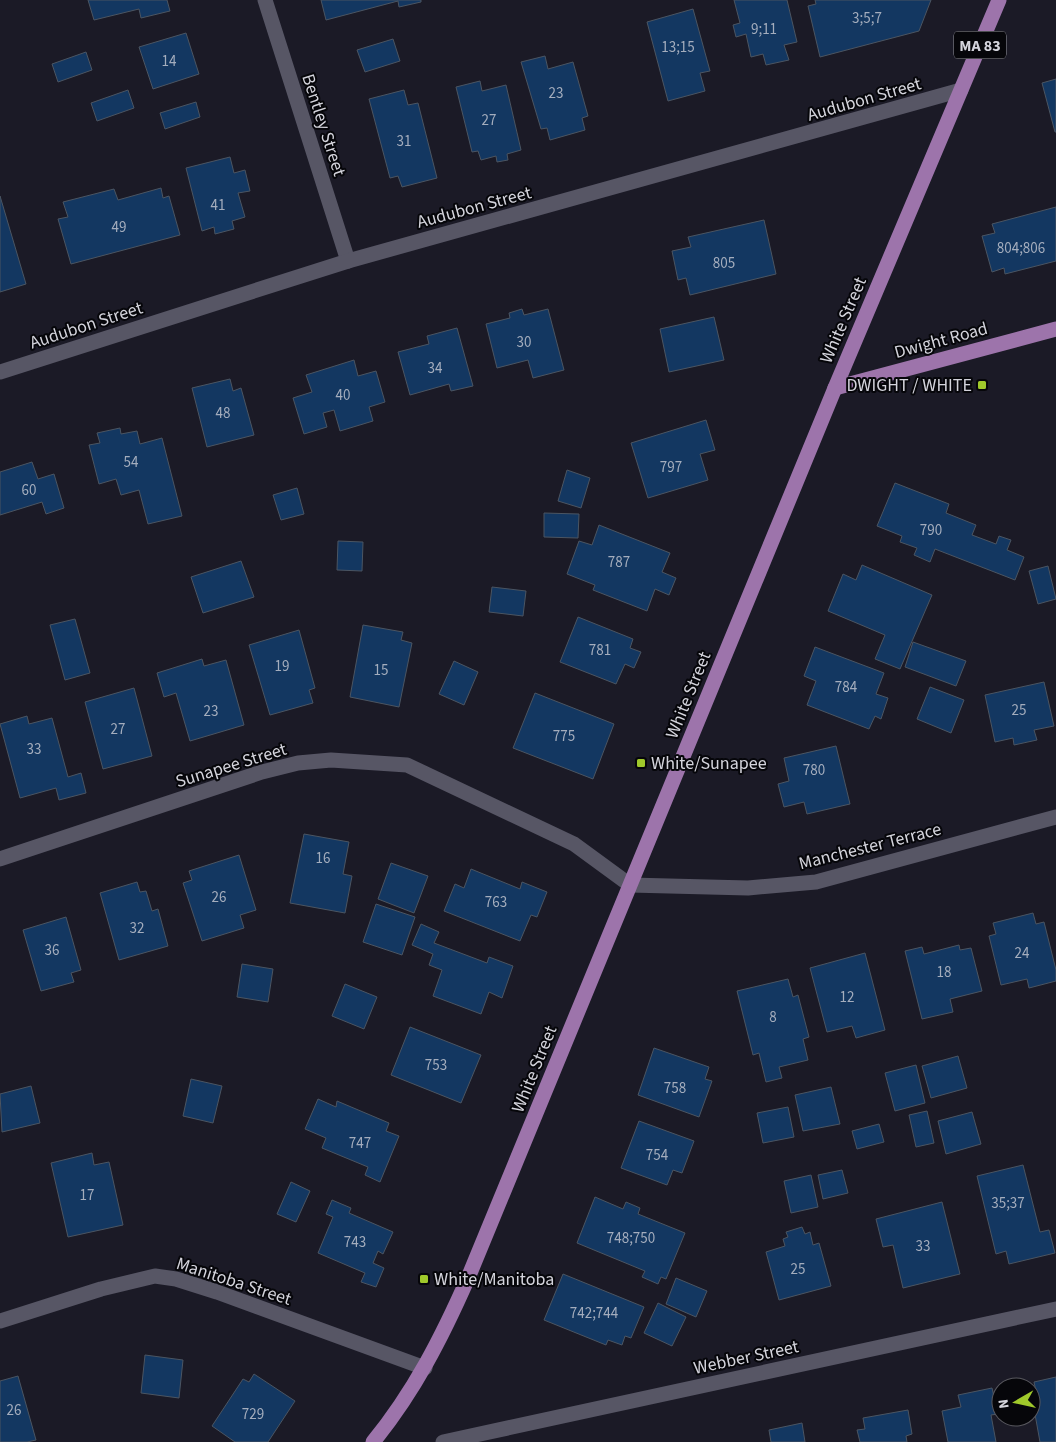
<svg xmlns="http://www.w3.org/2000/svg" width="1056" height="1442" viewBox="0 0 1056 1442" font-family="'Source Sans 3',sans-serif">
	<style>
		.building { fill: #133761; stroke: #4b5562 }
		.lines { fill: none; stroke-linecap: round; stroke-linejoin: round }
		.minor { stroke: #575665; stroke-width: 15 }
		.major { stroke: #9d74ab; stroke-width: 15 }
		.poi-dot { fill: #a0c92b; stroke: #06060a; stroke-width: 2 }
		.labels { text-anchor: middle; stroke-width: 4; stroke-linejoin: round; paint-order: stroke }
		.number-label { font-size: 15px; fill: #a4adbd }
		.shield { fill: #06060a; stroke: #96969d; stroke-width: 1 }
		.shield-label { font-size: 16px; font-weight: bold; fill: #d4d4dc }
		.street-label { font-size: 18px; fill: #d4d4dc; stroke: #06060a }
		.poi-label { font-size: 18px; fill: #d4d4dc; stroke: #06060a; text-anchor: start }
	</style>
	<rect width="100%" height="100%" fill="#1b1a26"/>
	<!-- building -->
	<g class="building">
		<path d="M88 0H167L170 11 141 18 139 9 94 20Z"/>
		<path d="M321 0H421V2L399 7 398 1 326 20Z"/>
		<path d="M734 0H787L797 42 784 45 789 60 766 65 763 54 751 57 746 34 736 37 733 25 740 23Z"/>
		<path d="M815 0H931L919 31 820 57 808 6 816 4Z"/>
		<path d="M693 9 710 71 700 73 705 91 668 101 647 22Z"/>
		<path d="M186 33 199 74 153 89 139 47Z"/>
		<path d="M393 39 400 61 365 72 357 50Z"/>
		<path d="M86 52 92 70 58 82 52 64Z"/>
		<path d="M545 56 548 69 573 62 588 116 582 118 585 130 550 140 547 128 541 129 521 62Z"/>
		<path d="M1056 79V132H1055L1042 83Z"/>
		<path d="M480 81 482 91 506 85 521 150 507 154 508 160 497 162 496 156 481 160 478 151 472 152 456 87Z"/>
		<path d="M128 90 134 108 97 121 91 103Z"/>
		<path d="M404 90 408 105 418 103 437 178 402 187 398 176 390 178 369 99Z"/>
		<path d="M196 102 200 117 165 129 160 113Z"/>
		<path d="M230 157 234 173 245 170 250 191 238 193 245 217 232 221 234 229 215 234 214 227 202 231 186 168Z"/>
		<path d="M161 188 163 198 169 196 180 235 71 264 58 219 68 217 63 202 114 189 118 200Z"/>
		<path d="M0 196 26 284 0 292Z"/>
		<path d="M1056 207V261L1005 274 1004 268 992 272 982 236 995 233 992 224Z"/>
		<path d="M764 220 776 274 690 295 686 278 678 280 672 251 691 247 688 237Z"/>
		<path d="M522 309 524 315 548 309 564 370 533 378 528 360 497 368 486 324 510 318 509 313Z"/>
		<path d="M714 317 724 360 669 372 660 329Z"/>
		<path d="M457 328 473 386 451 391 449 384 410 395 398 352 429 344 427 336Z"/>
		<path d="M354 360 358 376 376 371 385 402 369 407 373 421 340 431 334 410 323 413 327 427 304 434 293 398 312 392 306 375Z"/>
		<path d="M230 379 233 391 241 388 254 435 207 447 192 388Z"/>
		<path d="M706 420 715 450 700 454 708 480 648 498 631 443Z"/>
		<path d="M120 428 121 434 137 431 140 444 162 438 182 516 148 524 139 490 121 495 116 479 99 484 89 445 100 443 97 433Z"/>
		<path d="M32 462 38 479 54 474 64 508 46 514 42 502 0 515V472Z"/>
		<path d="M567 470 590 478 581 508 558 501Z"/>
		<path d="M895 483 949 504 946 513 976 525 972 535 996 544 999 536 1011 540 1007 550 1024 557 1015 580 935 549 930 562 914 555 917 548 900 542 902 536 877 526Z"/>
		<path d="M297 488 304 514 281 520 273 495Z"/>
		<path d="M544 513 579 514 578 538 544 537Z"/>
		<path d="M599 525 670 553 662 572 676 578 669 595 655 589 647 611 593 590 595 585 567 574 579 541 592 545Z"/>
		<path d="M338 541 363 542 362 571 337 570Z"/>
		<path d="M241 561 254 597 203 613 191 577Z"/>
		<path d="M862 565 932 595 900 669 875 659 885 635 828 611 843 574 856 580Z"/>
		<path d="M1048 566 1056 599 1038 604 1029 571Z"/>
		<path d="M492 587 526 591 523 616 489 612Z"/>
		<path d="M578 617 633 639 630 648 641 652 634 668 625 664 616 684 560 662Z"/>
		<path d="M75 619 90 673 65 680 50 625Z"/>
		<path d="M363 625 403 632 401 640 412 643 399 707 350 697Z"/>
		<path d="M299 630 315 688 309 690 313 703 270 715 249 645Z"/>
		<path d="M913 642 966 661 956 686 905 667Z"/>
		<path d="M815 647 884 673 876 694 888 698 881 719 875 716 869 729 807 705 816 681 804 676Z"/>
		<path d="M202 659 204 666 226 660 244 725 190 741 176 693 164 697 157 673Z"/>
		<path d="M454 661 478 672 464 705 439 694Z"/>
		<path d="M1044 682 1054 726 1034 730 1037 740 1014 745 1013 738 995 742 985 695Z"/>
		<path d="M930 687 964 700 951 733 917 719Z"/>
		<path d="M134 688 152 756 103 769 85 702Z"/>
		<path d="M535 693 614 724 593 779 513 748Z"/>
		<path d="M27 716 29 724 52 718 68 777 81 773 86 793 59 800 56 788 20 798 0 724Z"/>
		<path d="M836 746 850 804 807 814 804 802 784 807 778 784 789 781 784 758Z"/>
		<path d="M304 834 349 842 343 874 352 876 345 913 290 903Z"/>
		<path d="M239 855 256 910 240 915 244 928 202 941 183 883 192 880 189 871Z"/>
		<path d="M391 863 428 876 414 913 378 899Z"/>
		<path d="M471 869 520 889 522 882 547 892 537 917 531 915 520 941 444 911 455 884 464 888Z"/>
		<path d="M137 882 140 892 146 891 152 911 158 909 168 946 119 960 100 893Z"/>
		<path d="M376 904 415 917 402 955 363 942Z"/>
		<path d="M1033 913 1036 924 1044 922 1056 970V981L1029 988 1027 979 1001 985 989 936 996 934 993 923Z"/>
		<path d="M66 917 81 970 71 973 74 982 41 991 23 930Z"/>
		<path d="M421 924 439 932 434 943 487 963 489 957 513 966 502 998 489 992 481 1014 433 996 442 970 429 965 433 954 412 945Z"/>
		<path d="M959 945 960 950 971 948 982 991 950 999 953 1012 922 1019 905 951 922 947 924 954Z"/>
		<path d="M865 953 885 1030 856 1038 852 1026 827 1032 810 968Z"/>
		<path d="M242 964 273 969 268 1002 237 997Z"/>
		<path d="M788 979 793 997 798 995 809 1037 803 1039 808 1060 779 1067 782 1078 766 1082 759 1053 753 1055 737 991Z"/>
		<path d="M345 984 377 997 364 1029 332 1016Z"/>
		<path d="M410 1027 481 1055 461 1103 391 1075Z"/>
		<path d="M654 1048 709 1067 705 1079 712 1081 699 1117 638 1095Z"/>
		<path d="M958 1056 967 1088 931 1098 922 1066Z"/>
		<path d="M916 1065 925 1103 895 1111 885 1073Z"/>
		<path d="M191 1079 222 1086 213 1123 183 1116Z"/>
		<path d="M31 1086 40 1123 2 1132 0 1094Z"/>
		<path d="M831 1087 840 1124 803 1131 795 1095Z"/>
		<path d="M318 1099 336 1107 337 1101 389 1123 386 1131 399 1136 380 1182 365 1175 368 1167 322 1148 326 1138 305 1129Z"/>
		<path d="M788 1107 794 1137 763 1143 757 1113Z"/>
		<path d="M927 1111 934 1143 916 1147 909 1115Z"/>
		<path d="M972 1112 981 1144 946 1154 938 1121Z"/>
		<path d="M639 1121 694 1141 682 1173 673 1170 667 1185 621 1168Z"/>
		<path d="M879 1124 884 1142 857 1149 852 1131Z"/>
		<path d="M92 1153 94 1165 109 1162 123 1225 68 1237 51 1163Z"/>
		<path d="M1023 1165 1040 1232 1049 1230 1055 1253 1009 1264 1006 1251 996 1254 977 1176Z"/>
		<path d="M842 1170 848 1193 823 1199 818 1175Z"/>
		<path d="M811 1175 818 1207 791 1213 784 1181Z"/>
		<path d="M291 1182 310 1191 296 1222 277 1214Z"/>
		<path d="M595 1197 623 1209 626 1202 640 1208 638 1214 685 1233 666 1279 661 1277 658 1284 642 1277 645 1271 577 1243Z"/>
		<path d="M332 1200 351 1208 349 1213 393 1232 383 1254 378 1251 373 1263 384 1268 376 1287 361 1282 365 1273 318 1253 333 1217 326 1214Z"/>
		<path d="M942 1202 960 1274 903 1288 893 1245 883 1247 876 1219Z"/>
		<path d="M802 1227 805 1234 810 1232 813 1245 819 1243 831 1286 779 1300 766 1252 785 1246 783 1239 788 1237 786 1232Z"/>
		<path d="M563 1274 644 1307 631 1338 625 1336 622 1345 608 1340 606 1345 544 1320Z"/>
		<path d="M676 1278 707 1291 696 1317 666 1304Z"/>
		<path d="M658 1303 686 1317 672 1346 644 1333Z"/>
		<path d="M145 1355 183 1360 179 1398 141 1393Z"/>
		<path d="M254 1374 295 1401 268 1442H235L212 1426 243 1379 249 1382Z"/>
		<path d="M18 1376 36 1440 27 1442H0V1381Z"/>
		<path d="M1056 1377V1442H1040L1031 1392 1036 1391 1034 1382Z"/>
		<path d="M992 1388 998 1414 991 1415 996 1442H948L942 1411 961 1407 958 1395Z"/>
		<path d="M908 1410 912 1434 906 1436 907 1442H860L857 1430 865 1429 863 1418Z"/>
		<path d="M802 1423 805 1442H771L769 1430Z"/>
	</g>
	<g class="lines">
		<!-- minor -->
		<g class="minor">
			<path d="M265 0 348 261"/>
			<path d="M0 372 348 261 961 90"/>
			<path d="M0 859 262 772 298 763 331 760 407 765 574 844 630 885 748 888 816 882 1056 817"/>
			<path d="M0 1321 101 1289 155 1276 176 1279 217 1292 425 1368"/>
			<path d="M443 1442 1056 1309"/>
		</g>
		<!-- major -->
		<g class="major">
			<path d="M835 388 1056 329"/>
			<path d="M373 1442C414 1392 442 1337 468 1278L835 388 999 0"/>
		</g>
	</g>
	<!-- markers -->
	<g class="poi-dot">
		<rect x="977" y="380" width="10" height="10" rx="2.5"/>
		<rect x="636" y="758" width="10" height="10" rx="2.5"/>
		<rect x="419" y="1274" width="10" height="10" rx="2.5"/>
	</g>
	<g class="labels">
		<!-- number labels -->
		<g class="number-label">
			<text x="867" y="23">3;5;7</text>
			<text x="764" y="34">9;11</text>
			<text x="678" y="52">13;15</text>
			<text x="169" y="66">14</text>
			<text x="556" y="98">23</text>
			<text x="489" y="125">27</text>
			<text x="404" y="146">31</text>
			<text x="218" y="210">41</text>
			<text x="119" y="232">49</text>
			<text x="1021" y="253">804;806</text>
			<text x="724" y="268">805</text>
			<text x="524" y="347">30</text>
			<text x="435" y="373">34</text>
			<text x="343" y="400">40</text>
			<text x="223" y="418">48</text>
			<text x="131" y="467">54</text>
			<text x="671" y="472">797</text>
			<text x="29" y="495">60</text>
			<text x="931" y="535">790</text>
			<text x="619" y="567">787</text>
			<text x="600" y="655">781</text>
			<text x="282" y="671">19</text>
			<text x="381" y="675">15</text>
			<text x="846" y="692">784</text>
			<text x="1019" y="715">25</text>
			<text x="211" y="716">23</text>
			<text x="118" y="734">27</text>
			<text x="564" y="741">775</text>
			<text x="34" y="754">33</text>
			<text x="814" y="775">780</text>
			<text x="323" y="863">16</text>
			<text x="219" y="902">26</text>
			<text x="496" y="907">763</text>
			<text x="137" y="933">32</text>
			<text x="52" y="955">36</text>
			<text x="1022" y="958">24</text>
			<text x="944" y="977">18</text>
			<text x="847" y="1002">12</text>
			<text x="773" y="1022">8</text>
			<text x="436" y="1070">753</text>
			<text x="675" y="1093">758</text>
			<text x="360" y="1148">747</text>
			<text x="657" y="1160">754</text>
			<text x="87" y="1200">17</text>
			<text x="1008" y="1208">35;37</text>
			<text x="631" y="1243">748;750</text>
			<text x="355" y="1247">743</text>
			<text x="923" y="1251">33</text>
			<text x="798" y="1274">25</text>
			<text x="594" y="1318">742;744</text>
			<text x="14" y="1415">26</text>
			<text x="253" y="1419">729</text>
		</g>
		<!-- shield labels -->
		<rect class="shield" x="954" y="31.5" width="52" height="27" rx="4"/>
		<g class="shield-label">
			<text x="980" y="51">MA 83</text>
		</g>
		<!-- street labels -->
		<g class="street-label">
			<text transform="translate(864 99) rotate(-16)" y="6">Audubon Street</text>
			<text transform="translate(324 125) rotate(72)" y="6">Bentley Street</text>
			<text transform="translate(474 207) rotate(-15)" y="6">Audubon Street</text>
			<text transform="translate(843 320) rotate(-67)" y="6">White Street</text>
			<text transform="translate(86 325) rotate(-18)" y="6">Audubon Street</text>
			<text transform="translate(941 340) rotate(-15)" y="6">Dwight Road</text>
			<text transform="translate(688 695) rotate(-68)" y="6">White Street</text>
			<text transform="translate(231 765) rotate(-17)" y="6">Sunapee Street</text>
			<text transform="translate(870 846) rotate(-14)" y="6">Manchester Terrace</text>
			<text transform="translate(534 1069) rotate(-68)" y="6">White Street</text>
			<text transform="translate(234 1281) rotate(18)" y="6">Manitoba Street</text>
			<text transform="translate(746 1357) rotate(-12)" y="6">Webber Street</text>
		</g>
		<!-- poi labels -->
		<g class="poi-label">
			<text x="972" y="391" text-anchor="end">DWIGHT / WHITE</text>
			<text x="651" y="769">White/Sunapee</text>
			<text x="434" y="1285">White/Manitoba</text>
		</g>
	</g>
	<!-- north arrow -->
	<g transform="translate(1016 1402) rotate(261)"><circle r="24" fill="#06060a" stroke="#58585e"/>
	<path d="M0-4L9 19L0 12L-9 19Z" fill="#a0c92b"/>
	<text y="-8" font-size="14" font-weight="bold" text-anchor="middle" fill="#d4d4dc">N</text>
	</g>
</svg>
